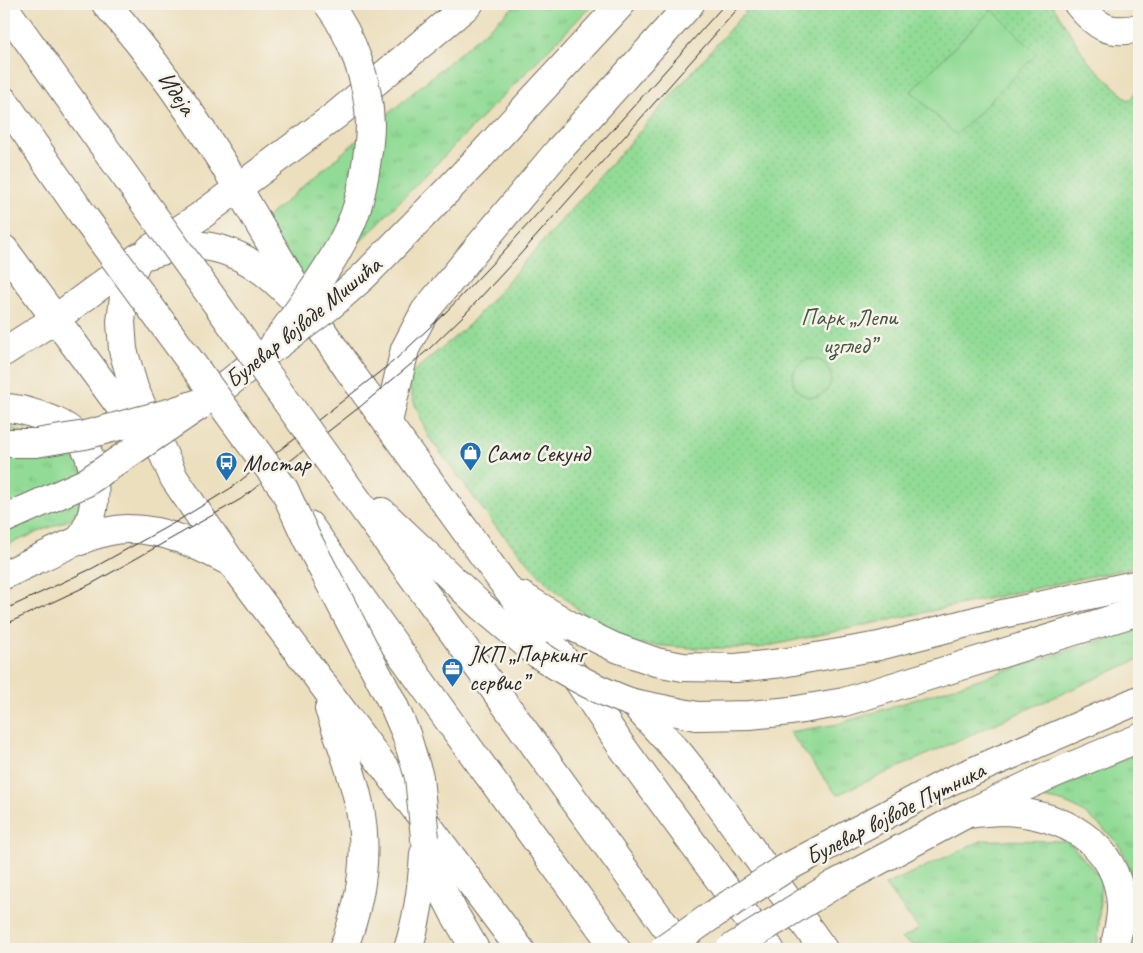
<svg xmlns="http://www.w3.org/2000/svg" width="1143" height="953" viewBox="0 0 1143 953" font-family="Caveat,sans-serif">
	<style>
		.grass { fill: url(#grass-tufts); stroke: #5e8360 }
		.park { fill: url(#park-dots); stroke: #5e8360 }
		.garden { fill: #92db96; stroke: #5e8360 }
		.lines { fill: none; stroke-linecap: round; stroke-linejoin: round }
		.street-casing { stroke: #6f6a5e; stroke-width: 30 }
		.secondary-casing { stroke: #6f6a5e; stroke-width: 30 }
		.primary-casing { stroke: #6f6a5e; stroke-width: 30 }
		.highway-casing { stroke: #6f6a5e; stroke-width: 30 }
		.street { stroke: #fff; stroke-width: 28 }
		.secondary { stroke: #fff; stroke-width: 28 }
		.primary { stroke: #fff; stroke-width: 28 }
		.highway { stroke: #fff; stroke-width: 28 }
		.tram { stroke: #2b2b2b; stroke-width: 1 }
		.secondary-bridge-casing { stroke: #6f6a5e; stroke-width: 30; stroke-linecap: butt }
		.primary-bridge-casing { stroke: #6f6a5e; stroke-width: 30; stroke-linecap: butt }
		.highway-bridge-casing { stroke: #6f6a5e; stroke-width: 30; stroke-linecap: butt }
		.secondary-bridge { stroke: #fff; stroke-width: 28 }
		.primary-bridge { stroke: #fff; stroke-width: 28 }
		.highway-bridge { stroke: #fff; stroke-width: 28 }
		.labels { text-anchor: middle; stroke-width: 5; stroke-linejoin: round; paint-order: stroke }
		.street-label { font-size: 24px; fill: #2b2b2b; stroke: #f7f3e8 }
		.park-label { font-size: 24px; fill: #455746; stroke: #f7f3e8 }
		.poi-label { font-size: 24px; fill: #2b2b2b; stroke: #f7f3e8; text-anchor: start }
	</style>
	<defs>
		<pattern id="grass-tufts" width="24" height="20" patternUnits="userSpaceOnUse" patternTransform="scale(1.25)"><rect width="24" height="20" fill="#92db96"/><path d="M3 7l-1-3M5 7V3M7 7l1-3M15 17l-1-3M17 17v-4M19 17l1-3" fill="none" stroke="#7ebc81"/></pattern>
		<pattern id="park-dots" width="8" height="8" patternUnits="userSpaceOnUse" patternTransform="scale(1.25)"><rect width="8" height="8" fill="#92db96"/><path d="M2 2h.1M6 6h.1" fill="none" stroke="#7ebc81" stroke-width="1.8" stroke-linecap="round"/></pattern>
	</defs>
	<rect width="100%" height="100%" fill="#f7f3e8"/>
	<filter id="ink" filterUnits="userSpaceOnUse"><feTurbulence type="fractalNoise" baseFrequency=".02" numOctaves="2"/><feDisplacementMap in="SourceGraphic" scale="10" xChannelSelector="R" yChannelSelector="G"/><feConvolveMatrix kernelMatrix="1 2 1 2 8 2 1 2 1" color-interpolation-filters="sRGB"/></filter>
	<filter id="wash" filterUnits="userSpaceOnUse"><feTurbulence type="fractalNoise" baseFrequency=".0096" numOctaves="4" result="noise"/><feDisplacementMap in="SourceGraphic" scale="20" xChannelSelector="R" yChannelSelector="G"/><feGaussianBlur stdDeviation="1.12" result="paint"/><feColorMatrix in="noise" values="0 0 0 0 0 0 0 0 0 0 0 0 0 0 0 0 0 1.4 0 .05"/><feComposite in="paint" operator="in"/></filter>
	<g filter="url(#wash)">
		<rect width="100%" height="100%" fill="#ecdfbe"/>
		<!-- grass -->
		<g class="grass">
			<path d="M517 4H593L313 290 264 220Z"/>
			<path d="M4 426 48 439 61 446 82 468 85 497 71 519 4 546Z"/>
			<path d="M1139 628V659L837 795 789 732 838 724Z"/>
			<path d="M1139 753V949H1129C1135 918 1138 885 1124 855 1120 844 1109 834 1100 826 1090 816 1078 808 1065 803 1056 800 1047 799 1038 797Z"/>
			<path d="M983 840 1068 841 1101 878 1098 942 1095 949H922L901 939 919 929 885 885Z"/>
		</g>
		<!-- park -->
		<path class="park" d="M752 4H1052L1087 60 1129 101 1139 88V566L759 648H693L636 644 607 629 580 611 548 584 496 527 428 436 414 402 407 377 470 324Z"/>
		<!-- garden -->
		<g class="garden">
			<path d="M992 9 1037 54 956 135 911 91Z"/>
			<circle cx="812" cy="378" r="19"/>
		</g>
	</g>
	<g filter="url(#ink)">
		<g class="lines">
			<defs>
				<g id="street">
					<path d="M106 4C157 61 199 123 238 188"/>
					<path d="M4 249 144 439"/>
				</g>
				<g id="secondary">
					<path d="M1078 4C1097 27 1109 35 1139 28"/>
					<path d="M477 160 621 4"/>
					<path d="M150 249 199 217 336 115 469 4"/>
					<path d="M208 400 271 349"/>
					<path d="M948 782 1139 700"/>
				</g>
				<g id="primary">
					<path d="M4 352 55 319 139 257"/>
					<path d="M969 813 1048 776 1139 738"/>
				</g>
				<g id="highway">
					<path d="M4 7 133 187"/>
					<path d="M4 101 85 218"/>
					<path d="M238 188 319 326 348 369 507 588 563 658 620 744 770 949"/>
					<path d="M317 324C286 290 251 250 202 246 181 244 159 252 139 257L125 287 121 322 123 350 134 388 174 478 232 563 520 949"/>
					<path d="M4 408C15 408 27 411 38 415 74 426 92 443 94 482 95 494 95 505 91 517 89 525 83 533 80 541"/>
					<path d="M388 422 405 349 425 311 559 150 690 4"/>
					<path d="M332 465 682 949"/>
					<path d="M382 512 482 607 538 654"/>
					<path d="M309 525 457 732 616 949"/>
					<path d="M4 575C38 560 93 528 129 529 166 529 199 546 230 562"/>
					<path d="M522 596 571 626 614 647 656 662 683 667 736 668 782 663 879 646 998 615 1139 584"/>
					<path d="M633 703 697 716 750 715 791 711 844 702 1139 611"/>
					<path d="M633 703 678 752 711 793 823 949"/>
					<path d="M329 709C340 740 352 771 359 804 369 852 361 903 343 949"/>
					<path d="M966 814C978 813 992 811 1004 811 1061 814 1117 841 1121 904 1122 919 1117 935 1114 949"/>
					<path d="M425 838 439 884 454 913 475 949"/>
					<path d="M408 949C418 918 422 887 424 854"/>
				</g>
			</defs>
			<!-- street casing -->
			<use href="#street" class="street-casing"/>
			<!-- secondary casing -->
			<use href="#secondary" class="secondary-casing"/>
			<!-- primary casing -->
			<use href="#primary" class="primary-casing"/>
			<!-- highway casing -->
			<use href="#highway" class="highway-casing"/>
			<!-- street -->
			<use href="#street" class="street"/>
			<!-- secondary -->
			<use href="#secondary" class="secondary"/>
			<!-- primary -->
			<use href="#primary" class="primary"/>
			<!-- highway -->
			<use href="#highway" class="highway"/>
			<!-- tram -->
			<g class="tram">
				<path d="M4 610 93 568 174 523 231 488 395 360 446 312 504 251 725 4"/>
				<path d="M4 625 93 583 241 499 361 406 429 349 465 314 516 259 742 4"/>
			</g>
			<defs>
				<g id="secondary-bridge">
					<path d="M275 347 330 306 364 276 477 160"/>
					<path d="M4 519 85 483 199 406"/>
					<path d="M664 949 717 912 786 868 948 782"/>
				</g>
				<path id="primary-bridge" d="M730 949 835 884 966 814"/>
				<g id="highway-bridge">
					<path d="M133 187 332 465"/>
					<path d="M85 218 284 489 306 537 394 706 406 734 419 777 425 838"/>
					<path d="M271 349C298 310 329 271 349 228 357 212 361 194 364 177 367 160 370 141 370 124 369 83 353 37 328 4"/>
					<path d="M4 443H36L85 435 172 412 208 400"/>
					<path d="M538 654C569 675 598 691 633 703"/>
				</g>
			</defs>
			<!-- secondary-bridge casing -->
			<use href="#secondary-bridge" class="secondary-bridge-casing"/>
			<!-- primary-bridge casing -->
			<use href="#primary-bridge" class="primary-bridge-casing"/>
			<!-- highway-bridge casing -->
			<use href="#highway-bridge" class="highway-bridge-casing"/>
			<!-- secondary-bridge -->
			<use href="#secondary-bridge" class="secondary-bridge"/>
			<!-- primary-bridge -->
			<use href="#primary-bridge" class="primary-bridge"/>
			<!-- highway-bridge -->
			<use href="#highway-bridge" class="highway-bridge"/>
		</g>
	</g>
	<!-- icons -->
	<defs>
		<symbol id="shop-pin" viewBox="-11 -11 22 30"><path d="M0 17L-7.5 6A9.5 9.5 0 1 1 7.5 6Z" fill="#1f6fb2" stroke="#f7f3e8"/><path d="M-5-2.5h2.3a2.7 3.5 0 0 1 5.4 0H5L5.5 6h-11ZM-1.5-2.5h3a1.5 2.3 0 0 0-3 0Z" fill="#fff"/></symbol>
		<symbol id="bus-pin" viewBox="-11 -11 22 30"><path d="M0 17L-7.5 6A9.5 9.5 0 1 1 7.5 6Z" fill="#1f6fb2" stroke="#f7f3e8"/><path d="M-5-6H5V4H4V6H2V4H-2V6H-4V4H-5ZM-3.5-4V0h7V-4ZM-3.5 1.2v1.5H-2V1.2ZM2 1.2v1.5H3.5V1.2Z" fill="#fff"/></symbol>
		<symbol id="office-pin" viewBox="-11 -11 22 30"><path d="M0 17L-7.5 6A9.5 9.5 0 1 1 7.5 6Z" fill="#1f6fb2" stroke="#f7f3e8"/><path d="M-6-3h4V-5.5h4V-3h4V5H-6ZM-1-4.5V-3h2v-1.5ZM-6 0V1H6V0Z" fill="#fff"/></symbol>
	</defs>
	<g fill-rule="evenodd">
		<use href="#shop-pin" x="458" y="440" width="25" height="34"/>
		<use href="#bus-pin" x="214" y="450" width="25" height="34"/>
		<use href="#office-pin" x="440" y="656" width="25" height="34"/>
	</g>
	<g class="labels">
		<!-- street labels -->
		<g class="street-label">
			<text transform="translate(177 93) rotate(55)" y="8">Идеја</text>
			<text transform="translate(303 322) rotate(-39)" y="8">Булевар војводе Мишића</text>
			<text transform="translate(895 813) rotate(-27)" y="8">Булевар војводе Путника</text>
		</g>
		<!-- park labels -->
		<g class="park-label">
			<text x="849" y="325">Парк „Лепи<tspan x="849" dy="28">изглед”</tspan></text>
		</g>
		<!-- poi labels -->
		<g class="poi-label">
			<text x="486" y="461">Само Секунд</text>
			<text x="243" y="471">Мостар</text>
			<text x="469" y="662">ЈКП „Паркинг<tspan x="469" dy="28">сервис”</tspan></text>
		</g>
	</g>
	<!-- margin -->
	<rect width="1143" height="953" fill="none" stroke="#f7f3e8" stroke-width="20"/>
</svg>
